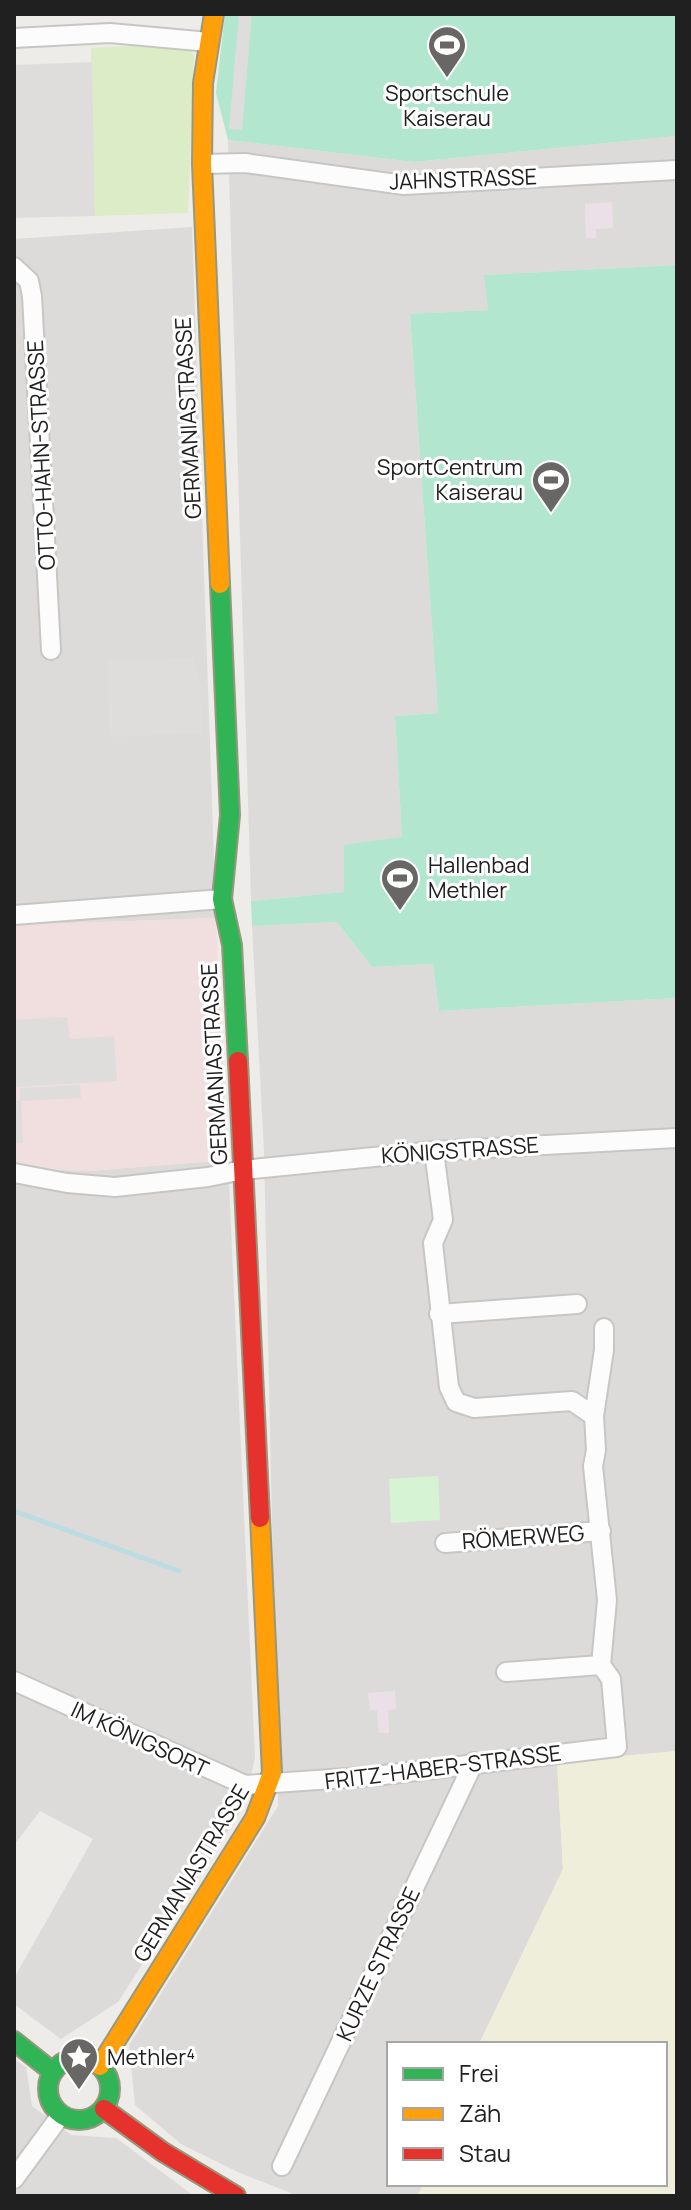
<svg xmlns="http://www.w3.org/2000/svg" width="691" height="2210" viewBox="0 0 691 2210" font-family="Manrope,sans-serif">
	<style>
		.residential { fill: #dddbda }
		.commercial { fill: #f0dfde }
		.industrial { fill: #ece0e8 }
		.farmland { fill: #efeedb }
		.grass { fill: #dcecc6 }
		.park { fill: #d6f4d4 }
		.pitch { fill: #b2e6ce }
		.parking { fill: #dedddc }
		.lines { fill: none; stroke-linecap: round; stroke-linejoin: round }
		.stream { stroke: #bbdce2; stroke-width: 5 }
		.street-casing { stroke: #c7c6c5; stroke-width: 22 }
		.fast-casing { stroke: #98987f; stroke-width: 22 }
		.slow-casing { stroke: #98987f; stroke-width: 22 }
		.jam-casing { stroke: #98987f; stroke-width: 22 }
		.street { stroke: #fcfcfc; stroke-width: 18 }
		.fast { stroke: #30b455; stroke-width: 18 }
		.slow { stroke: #ff9f0a; stroke-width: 18 }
		.jam { stroke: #e5322d; stroke-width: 18 }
		.labels { text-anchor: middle; stroke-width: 6; stroke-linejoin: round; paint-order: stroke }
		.poi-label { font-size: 22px; fill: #202020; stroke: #fff; text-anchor: start }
		.street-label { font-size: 22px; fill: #202020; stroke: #fff }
	</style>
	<rect width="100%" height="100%" fill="#eeece9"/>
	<!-- residential -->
	<g class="residential">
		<path d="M677 136V265L485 275 488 310 410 314 438 713 395 716 402 837 344 892 251 901 228 140 414 162Z"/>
		<path d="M192 227 216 918 14 925V239Z"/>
		<path d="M337 922 372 967 433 964 439 1011 677 998V1751L557 1762 563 1869 479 2044H389V2184H424L417 2196H298L240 2173 181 2144 135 2105 129 2045 278 1806 264 1151 252 926Z"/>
		<path d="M228 1160 255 1758 244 1806 118 2002 61 2039 14 2004V1978L93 1839 40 1811 14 1845V1163L40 1169 88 1171Z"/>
		<path d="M14 2059 26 2067 32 2106 71 2135 116 2138 194 2196H14Z"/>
	</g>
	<!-- commercial -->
	<path class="commercial" d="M216 918 228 1160 88 1171 40 1169 14 1163V925Z"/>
	<!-- industrial -->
	<g class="industrial">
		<path d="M612 202 613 228 596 229V238H586L585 204Z"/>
		<path d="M395 1691 396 1709 388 1710 389 1733H379L377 1710H370L368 1693Z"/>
	</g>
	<!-- farmland -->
	<path class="farmland" d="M677 1751V2196H417L424 2184H665V2044H479L563 1869 557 1762Z"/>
	<!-- grass -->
	<path class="grass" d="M178 43 191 49 194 57 188 213 95 216 91 48Z"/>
	<!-- park -->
	<path class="park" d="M438 1476 440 1520 391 1523 389 1479Z"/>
	<!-- pitch -->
	<g class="pitch">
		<path d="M225 14H677V136L414 162 228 140 216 93Z"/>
		<path d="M677 265V998L439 1011 433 964 372 967 337 922 252 926 251 901 344 892V845L402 837 395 716 438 713 410 314 488 310 484 275Z"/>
	</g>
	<!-- parking -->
	<g class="parking">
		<path d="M239 14H252L242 130 229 129Z"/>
		<path d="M92 62 95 216 14 218V65Z"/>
		<path d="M193 658 200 681 202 733 110 737 107 661Z"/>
		<path d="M67 1017 70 1039 114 1036 117 1081 14 1087V1020Z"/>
		<path d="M80 1085 81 1098 21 1101 23 1143 14 1144V1101L20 1100V1088Z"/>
	</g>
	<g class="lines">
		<!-- stream -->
		<path class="stream" d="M14 1511 179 1571"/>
		<defs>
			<g id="street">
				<path d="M14 38 110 33 209 42"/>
				<path d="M202 164 245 163 404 185 677 170"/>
				<path d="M14 267 29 281 32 296 51 650"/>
				<path d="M14 915 222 899"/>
				<path d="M14 1173 67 1183 115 1187 208 1177 243 1170 434 1151 677 1138"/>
				<path d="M439 1314 577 1304"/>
				<path d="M594 1416 604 1350V1328"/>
				<path d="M445 1543 601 1531"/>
				<path d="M506 1672 601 1665"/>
				<path d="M14 1681 245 1785 375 1776 617 1747 611 1679 601 1665 607 1600 593 1466 596 1450 594 1416 572 1401 474 1408 456 1402 449 1387 433 1243 443 1220 434 1151"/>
				<path d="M282 2166 474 1762"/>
				<path d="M14 2179 61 2115"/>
			</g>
			<g id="fast">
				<path d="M220 584 230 815 222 899 232 945 238 1061"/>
				<path d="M14 2041 53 2072"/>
				<circle cx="79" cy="2089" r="31"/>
			</g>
			<g id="slow">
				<path d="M214 14 203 83 202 164 220 584"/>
				<path d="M100 2066 255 1818 272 1773 260 1518"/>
			</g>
			<g id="jam">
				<path d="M238 1061 260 1518"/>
				<path d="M104 2109 163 2152 236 2196"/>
			</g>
		</defs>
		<!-- street casing -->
		<use href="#street" class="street-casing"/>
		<!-- fast casing -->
		<use href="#fast" class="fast-casing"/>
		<!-- slow casing -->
		<use href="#slow" class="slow-casing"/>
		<!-- jam casing -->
		<use href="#jam" class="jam-casing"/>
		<!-- street -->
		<use href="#street" class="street"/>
		<!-- fast -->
		<use href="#fast" class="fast"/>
		<!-- slow -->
		<use href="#slow" class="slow"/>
		<!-- jam -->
		<use href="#jam" class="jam"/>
	</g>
	<!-- icons -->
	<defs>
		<symbol id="stadium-pin" viewBox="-11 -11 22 30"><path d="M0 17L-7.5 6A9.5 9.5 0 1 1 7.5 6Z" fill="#686766" stroke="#fff"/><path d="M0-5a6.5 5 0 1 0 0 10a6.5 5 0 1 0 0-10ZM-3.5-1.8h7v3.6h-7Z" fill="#fff"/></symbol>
		<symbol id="sight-pin" viewBox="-11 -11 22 30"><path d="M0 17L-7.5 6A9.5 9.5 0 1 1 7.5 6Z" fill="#686766" stroke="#fff"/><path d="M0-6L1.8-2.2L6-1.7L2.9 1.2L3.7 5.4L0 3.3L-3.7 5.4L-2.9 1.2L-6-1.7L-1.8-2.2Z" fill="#fff"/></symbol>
	</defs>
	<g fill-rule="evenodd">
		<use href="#stadium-pin" x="425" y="23" width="44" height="60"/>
		<use href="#stadium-pin" x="529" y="458" width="44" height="60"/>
		<use href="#stadium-pin" x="378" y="856" width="44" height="60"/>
		<use href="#sight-pin" x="57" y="2035" width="44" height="60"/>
	</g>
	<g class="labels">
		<!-- poi labels -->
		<g class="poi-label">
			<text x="447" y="101" text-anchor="middle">Sportschule<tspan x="447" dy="25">Kaiserau</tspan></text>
			<text x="523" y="475" text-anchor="end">SportCentrum<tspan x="523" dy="25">Kaiserau</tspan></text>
			<text x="428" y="873">Hallenbad<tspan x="428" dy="25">Methler</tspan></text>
			<text x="107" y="2065">Methler⁴</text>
		</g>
		<!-- street labels -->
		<g class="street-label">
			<text transform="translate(463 179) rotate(-2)" y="8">JAHNSTRASSE</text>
			<text transform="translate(188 418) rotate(-93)" y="8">GERMANIASTRASSE</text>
			<text transform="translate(41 455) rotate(-93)" y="8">OTTO-HAHN-STRASSE</text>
			<text transform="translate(214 1064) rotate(-93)" y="8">GERMANIASTRASSE</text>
			<text transform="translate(460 1150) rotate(-4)" y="8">KÖNIGSTRASSE</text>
			<text transform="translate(523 1537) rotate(-4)" y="8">RÖMERWEG</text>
			<text transform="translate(140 1739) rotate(25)" y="8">IM KÖNIGSORT</text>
			<text transform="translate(443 1767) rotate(-7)" y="8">FRITZ-HABER-STRASSE</text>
			<text transform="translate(191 1873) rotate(-59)" y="8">GERMANIASTRASSE</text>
			<text transform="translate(378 1964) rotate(-65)" y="8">KURZE STRASSE</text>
		</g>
	</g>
	<!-- border -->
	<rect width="691" height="2210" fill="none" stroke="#202020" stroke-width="32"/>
	<!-- legend -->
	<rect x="387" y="2042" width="280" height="144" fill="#ffffff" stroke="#a6a6a6" stroke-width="2"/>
	<rect x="403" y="2068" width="40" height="12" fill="#30b455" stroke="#a6a6a6" stroke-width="2"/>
	<text x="459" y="2082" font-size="24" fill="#202020">Frei</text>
	<rect x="403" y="2108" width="40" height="12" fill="#ff9f0a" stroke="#a6a6a6" stroke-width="2"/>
	<text x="459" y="2122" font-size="24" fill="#202020">Zäh</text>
	<rect x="403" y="2148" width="40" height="12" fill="#e5322d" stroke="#a6a6a6" stroke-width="2"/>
	<text x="459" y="2162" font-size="24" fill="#202020">Stau</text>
</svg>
